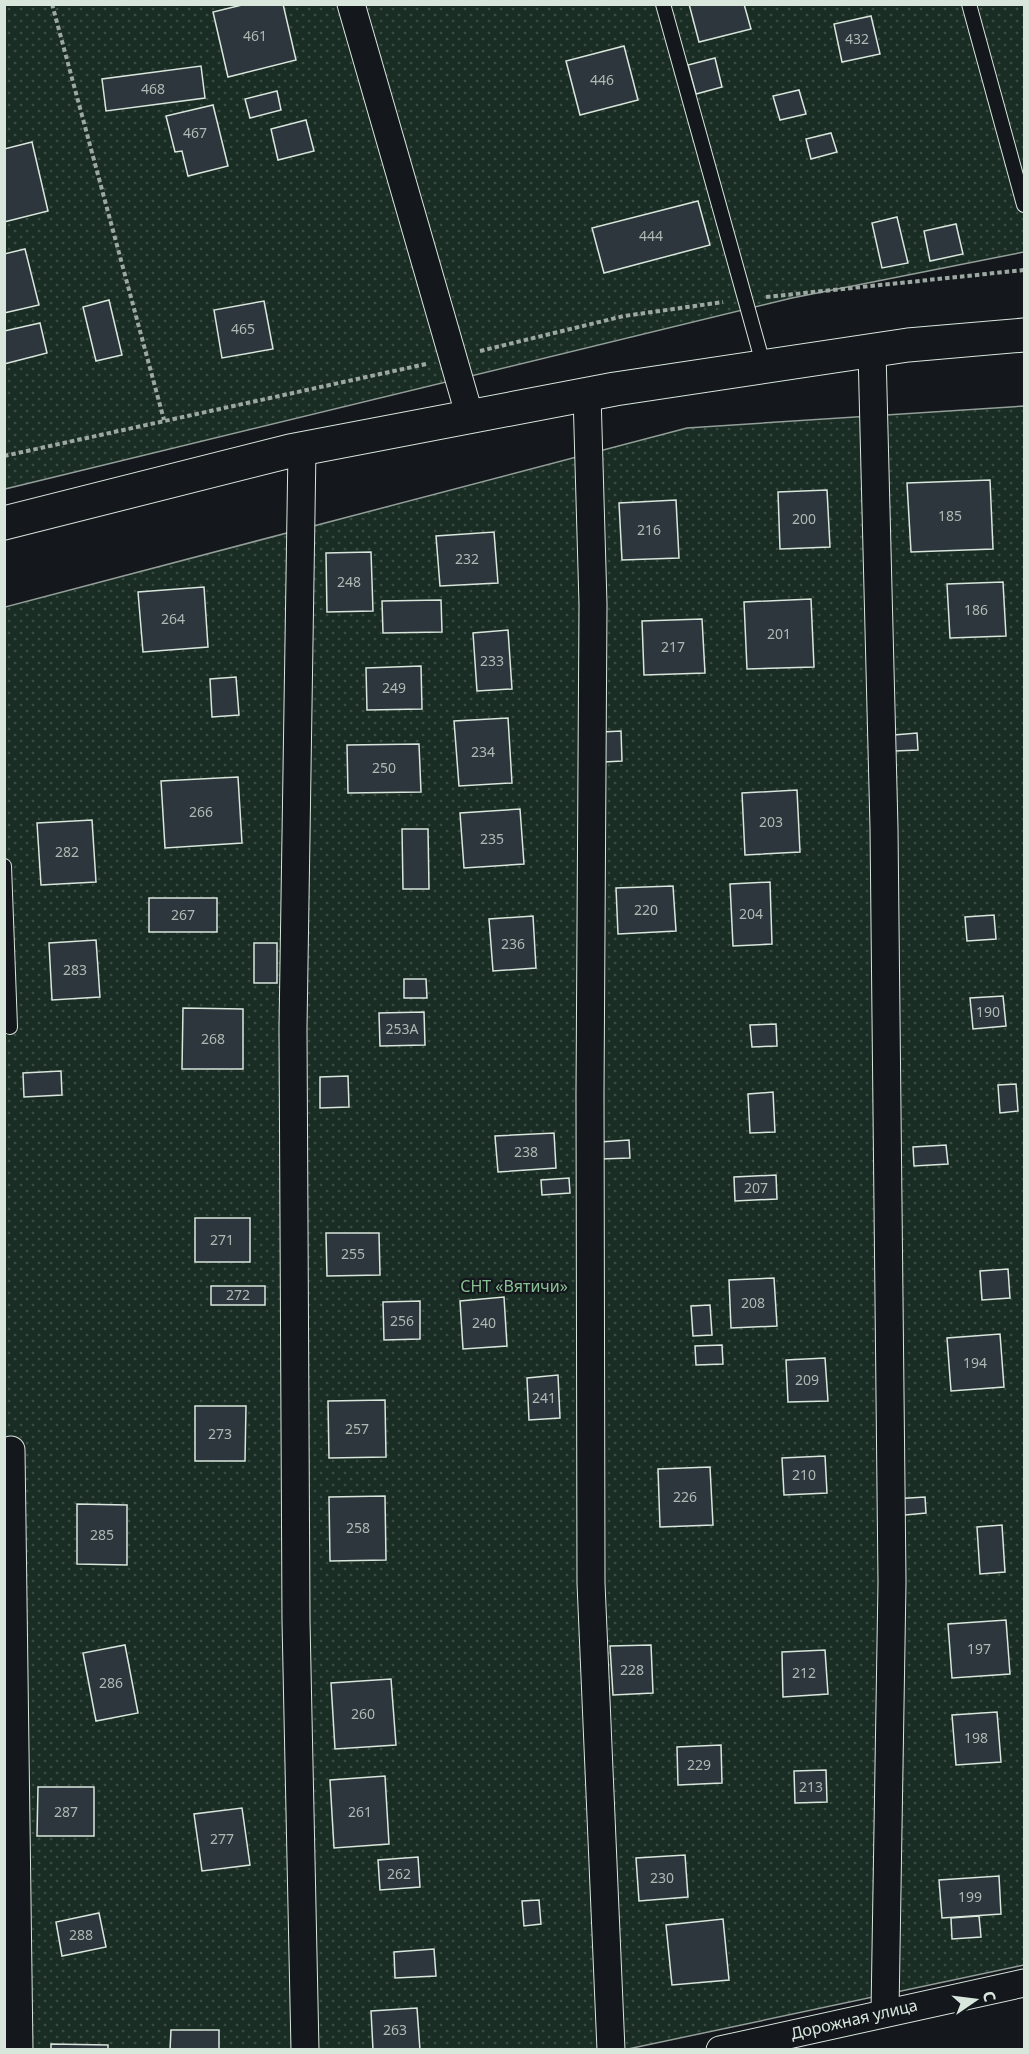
<svg xmlns="http://www.w3.org/2000/svg" width="1029" height="2054" viewBox="0 0 1029 2054" font-family="'Noto Sans',sans-serif">
	<style>
		.park { fill: url(#park-dots); stroke: #939e99; stroke-width: 1.5 }
		.building { fill: #2c363c; stroke: #d8e6dc; stroke-width: 1.5 }
		.lines { fill: none; stroke-linecap: round; stroke-linejoin: round }
		.service-casing { stroke: #d8e6dc; stroke-width: 16 }
		.minor-casing { stroke: #d8e6dc; stroke-width: 29 }
		.secondary-casing { stroke: #d8e6dc; stroke-width: 35 }
		.path { stroke: #9da8a2; stroke-width: 4; stroke-dasharray: 4.5 3; stroke-linecap: butt }
		.service { stroke: #14181c; stroke-width: 14 }
		.minor { stroke: #14181c; stroke-width: 27 }
		.secondary { stroke: #14181c; stroke-width: 33 }
		.labels { text-anchor: middle; stroke-width: 4.5; stroke-linejoin: round; paint-order: stroke }
		.number-label { font-size: 14px; fill: #adbab4 }
		.park-label { font-size: 16px; fill: #8ac095; stroke: #14181c }
		.street-label { font-size: 16px; fill: #d8e6dc; stroke: #14181c }
	</style>
	<defs>
		<pattern id="park-dots" width="8" height="8" patternUnits="userSpaceOnUse" patternTransform="scale(1.5)"><rect width="8" height="8" fill="#1a2d24"/><path d="M2 2h.1M6 6h.1" fill="none" stroke="#3b4b43" stroke-width="1.8" stroke-linecap="round"/></pattern>
	</defs>
	<rect width="100%" height="100%" fill="#14181c"/>
	<!-- park -->
	<g class="park">
		<path d="M4 5H1024V252L792 298 5 489Z"/>
		<path d="M1024 406V1965L628 2049 5 2050V607L687 428Z"/>
	</g>
	<!-- building -->
	<g class="building">
		<path d="M246 4H283L296 60 228 77 213 12Z"/>
		<path d="M689 4H744L751 29 699 42Z"/>
		<path d="M871 16 880 54 842 62 834 24Z"/>
		<path d="M624 46 638 100 580 115 566 61Z"/>
		<path d="M715 58 722 87 696 94 688 65Z"/>
		<path d="M201 66 205 98 106 111 102 79Z"/>
		<path d="M799 90 806 114 780 120 773 96Z"/>
		<path d="M277 91 281 110 250 118 245 99Z"/>
		<path d="M213 105 228 166 188 176 182 151 175 152 166 116Z"/>
		<path d="M306 120 314 151 278 160 271 129Z"/>
		<path d="M831 133 837 152 811 159 806 139Z"/>
		<path d="M32 142 48 211 4 222V149Z"/>
		<path d="M698 201 710 245 604 273 592 228Z"/>
		<path d="M897 217 908 263 882 268 872 223Z"/>
		<path d="M956 224 963 254 930 261 924 231Z"/>
		<path d="M25 249 39 305 4 313V254Z"/>
		<path d="M109 300 122 355 96 361 83 307Z"/>
		<path d="M264 301 273 349 222 358 214 310Z"/>
		<path d="M40 323 47 353 4 364V331Z"/>
		<path d="M990 480 993 549 911 552 907 483Z"/>
		<path d="M827 490 830 547 780 549 778 492Z"/>
		<path d="M676 500 679 558 622 560 619 503Z"/>
		<path d="M494 532 498 583 440 586 436 536Z"/>
		<path d="M371 552 373 611 327 612 326 553Z"/>
		<path d="M1003 582 1006 636 950 638 947 584Z"/>
		<path d="M204 587 208 647 143 652 138 592Z"/>
		<path d="M811 599 814 667 747 669 744 602Z"/>
		<path d="M441 600 442 632 383 633 382 601Z"/>
		<path d="M702 619 705 673 644 675 642 621Z"/>
		<path d="M508 630 512 689 477 691 473 633Z"/>
		<path d="M421 666 422 709 367 710 366 668Z"/>
		<path d="M236 677 239 715 212 717 210 679Z"/>
		<path d="M508 718 512 783 459 786 454 721Z"/>
		<path d="M621 731 622 761 604 762 602 732Z"/>
		<path d="M917 733 918 750 895 751 894 735Z"/>
		<path d="M419 744 421 792 348 793 347 745Z"/>
		<path d="M238 777 242 843 165 848 161 781Z"/>
		<path d="M797 790 800 852 745 855 742 793Z"/>
		<path d="M520 809 524 864 464 868 460 813Z"/>
		<path d="M92 820 96 882 41 885 37 823Z"/>
		<path d="M402 829H428L429 889H403Z"/>
		<path d="M770 882 772 944 733 946 730 884Z"/>
		<path d="M673 886 676 931 618 934 616 888Z"/>
		<rect x="149" y="898" width="68" height="34"/>
		<path d="M994 915 996 939 967 941 965 917Z"/>
		<path d="M533 916 536 968 493 971 489 919Z"/>
		<path d="M96 940 100 997 52 1000 49 943Z"/>
		<rect x="254" y="943" width="23" height="40"/>
		<path d="M404 979H426L427 998H404Z"/>
		<path d="M1003 996 1006 1026 973 1029 970 998Z"/>
		<path d="M183 1008 243 1009V1069H182Z"/>
		<path d="M424 1012 425 1045 380 1046 379 1013Z"/>
		<path d="M776 1024 777 1046 752 1047 750 1025Z"/>
		<path d="M61 1071 62 1095 24 1097 23 1073Z"/>
		<path d="M348 1076 349 1107 320 1108V1077Z"/>
		<path d="M1016 1084 1018 1111 1000 1113 998 1085Z"/>
		<path d="M773 1092 775 1132 750 1133 748 1094Z"/>
		<path d="M554 1133 556 1168 498 1172 495 1136Z"/>
		<path d="M629 1140 630 1158 601 1159 600 1142Z"/>
		<path d="M946 1145 948 1164 914 1166 913 1147Z"/>
		<path d="M776 1175 777 1199 735 1201 734 1177Z"/>
		<path d="M569 1178 570 1193 542 1195 541 1180Z"/>
		<rect x="195" y="1218" width="55" height="44"/>
		<path d="M326 1233H379L380 1275 327 1276Z"/>
		<path d="M1008 1269 1010 1298 982 1300 980 1271Z"/>
		<path d="M774 1278 777 1326 731 1328 729 1280Z"/>
		<rect x="211" y="1286" width="54" height="19"/>
		<path d="M504 1297 507 1346 463 1349 460 1301Z"/>
		<path d="M420 1301V1339L384 1340 383 1302Z"/>
		<path d="M710 1305 712 1335 693 1336 691 1306Z"/>
		<path d="M1000 1334 1004 1387 951 1391 947 1338Z"/>
		<path d="M722 1345 723 1364 696 1365 695 1346Z"/>
		<path d="M825 1358 828 1401 788 1402 786 1360Z"/>
		<path d="M558 1375 560 1418 529 1420 527 1378Z"/>
		<path d="M385 1400 386 1457 329 1458 328 1401Z"/>
		<path d="M195 1406H246L245 1461H195Z"/>
		<path d="M825 1456 827 1493 784 1495 782 1458Z"/>
		<path d="M710 1467 713 1525 660 1527 658 1469Z"/>
		<path d="M385 1496 386 1560 330 1561 329 1497Z"/>
		<path d="M925 1497 926 1513 895 1516 893 1499Z"/>
		<path d="M77 1504 127 1505V1565L77 1564Z"/>
		<path d="M1002 1525 1005 1572 980 1574 977 1527Z"/>
		<path d="M1006 1620 1010 1674 952 1678 948 1624Z"/>
		<path d="M125 1645 138 1713 96 1721 83 1653Z"/>
		<path d="M651 1645 653 1693 613 1695 610 1646Z"/>
		<path d="M825 1650 828 1694 783 1697 782 1652Z"/>
		<path d="M391 1679 396 1745 335 1749 331 1683Z"/>
		<path d="M997 1712 1001 1762 956 1765 952 1715Z"/>
		<path d="M721 1745 722 1783 678 1785 677 1747Z"/>
		<path d="M826 1770 827 1802 795 1803 794 1771Z"/>
		<path d="M385 1776 389 1844 334 1848 330 1780Z"/>
		<path d="M38 1787H94V1836H37Z"/>
		<path d="M242 1808 250 1865 202 1871 194 1814Z"/>
		<path d="M685 1855 688 1897 639 1901 636 1858Z"/>
		<path d="M418 1857 420 1887 380 1890 378 1860Z"/>
		<path d="M999 1876 1001 1914 942 1918 939 1880Z"/>
		<path d="M539 1900 541 1924 524 1926 522 1901Z"/>
		<path d="M99 1913 106 1947 62 1956 56 1922Z"/>
		<path d="M979 1916 981 1937 952 1939 951 1918Z"/>
		<path d="M723 1919 729 1980 672 1985 666 1925Z"/>
		<path d="M434 1949 436 1976 395 1978 394 1952Z"/>
		<path d="M417 2008 420 2050H373L371 2011Z"/>
		<path d="M171 2030H219V2050H170Z"/>
		<path d="M51 2044 108 2045V2050H51Z"/>
	</g>
	<g class="lines">
		<defs>
			<g id="service">
				<path d="M663 4 764 367"/>
				<path d="M969 4 1024 205"/>
				<path d="M4 866 10 1027"/>
			</g>
			<g id="minor">
				<path d="M351 4 470 417"/>
				<path d="M872 351 884 828 892 1582 885 2012"/>
				<path d="M587 394 593 604 590 1093 591 1583 611 2050"/>
				<path d="M302 449 293 1028 296 1621 305 2050"/>
				<path d="M11 1450 19 2050"/>
				<path d="M720 2050 1024 1983"/>
			</g>
			<path id="secondary" d="M4 523 290 451 615 389 908 345 1024 335"/>
		</defs>
		<!-- service casing -->
		<use href="#service" class="service-casing"/>
		<!-- minor casing -->
		<use href="#minor" class="minor-casing"/>
		<!-- secondary casing -->
		<use href="#secondary" class="secondary-casing"/>
		<!-- path -->
		<g class="path">
			<path d="M52 4 164 420"/>
			<path d="M766 297 1024 270"/>
			<path d="M480 351 624 316 723 302"/>
			<path d="M4 456 426 364"/>
		</g>
		<!-- service -->
		<use href="#service" class="service"/>
		<!-- minor -->
		<use href="#minor" class="minor"/>
		<!-- secondary -->
		<use href="#secondary" class="secondary"/>
	</g>
	<g class="labels">
		<!-- number labels -->
		<g class="number-label">
			<text x="255" y="41">461</text>
			<text x="857" y="44">432</text>
			<text x="602" y="85">446</text>
			<text x="153" y="94">468</text>
			<text x="195" y="138">467</text>
			<text x="651" y="241">444</text>
			<text x="243" y="334">465</text>
			<text x="950" y="521">185</text>
			<text x="804" y="524">200</text>
			<text x="649" y="535">216</text>
			<text x="467" y="564">232</text>
			<text x="349" y="587">248</text>
			<text x="976" y="615">186</text>
			<text x="173" y="624">264</text>
			<text x="779" y="639">201</text>
			<text x="673" y="652">217</text>
			<text x="492" y="666">233</text>
			<text x="394" y="693">249</text>
			<text x="483" y="757">234</text>
			<text x="384" y="773">250</text>
			<text x="201" y="817">266</text>
			<text x="771" y="827">203</text>
			<text x="492" y="844">235</text>
			<text x="67" y="857">282</text>
			<text x="646" y="915">220</text>
			<text x="751" y="919">204</text>
			<text x="183" y="920">267</text>
			<text x="513" y="949">236</text>
			<text x="75" y="975">283</text>
			<text x="988" y="1017">190</text>
			<text x="402" y="1034">253А</text>
			<text x="213" y="1044">268</text>
			<text x="526" y="1157">238</text>
			<text x="756" y="1193">207</text>
			<text x="222" y="1245">271</text>
			<text x="353" y="1259">255</text>
			<text x="238" y="1300">272</text>
			<text x="753" y="1308">208</text>
			<text x="402" y="1326">256</text>
			<text x="484" y="1328">240</text>
			<text x="975" y="1368">194</text>
			<text x="807" y="1385">209</text>
			<text x="544" y="1403">241</text>
			<text x="357" y="1434">257</text>
			<text x="220" y="1439">273</text>
			<text x="804" y="1480">210</text>
			<text x="685" y="1502">226</text>
			<text x="358" y="1533">258</text>
			<text x="102" y="1540">285</text>
			<text x="979" y="1654">197</text>
			<text x="632" y="1675">228</text>
			<text x="804" y="1678">212</text>
			<text x="111" y="1688">286</text>
			<text x="363" y="1719">260</text>
			<text x="976" y="1743">198</text>
			<text x="699" y="1770">229</text>
			<text x="811" y="1792">213</text>
			<text x="66" y="1817">287</text>
			<text x="360" y="1817">261</text>
			<text x="222" y="1844">277</text>
			<text x="399" y="1879">262</text>
			<text x="662" y="1883">230</text>
			<text x="970" y="1902">199</text>
			<text x="81" y="1940">288</text>
			<text x="395" y="2035">263</text>
		</g>
		<!-- park labels -->
		<g class="park-label">
			<text x="514" y="1292">СНТ «Вятичи»</text>
		</g>
		<!-- street labels -->
		<g class="street-label">
			<text transform="translate(854 2019) rotate(-13)" y="6">Дорожная улица</text>
		</g>
	</g>
	<!-- border -->
	<rect width="1029" height="2054" fill="none" stroke="#d8e6dc" stroke-width="12"/>
	<!-- north arrow -->
	<g transform="translate(975 2000) rotate(76)" stroke="#14181c" stroke-width="4.5" paint-order="stroke">
	<path d="M0-4.5L10 22L0 15L-10 22Z" fill="#d8e6dc"/>
	<text y="-9" font-size="16" font-weight="bold" text-anchor="middle" fill="#d8e6dc">С</text>
	</g>
</svg>
